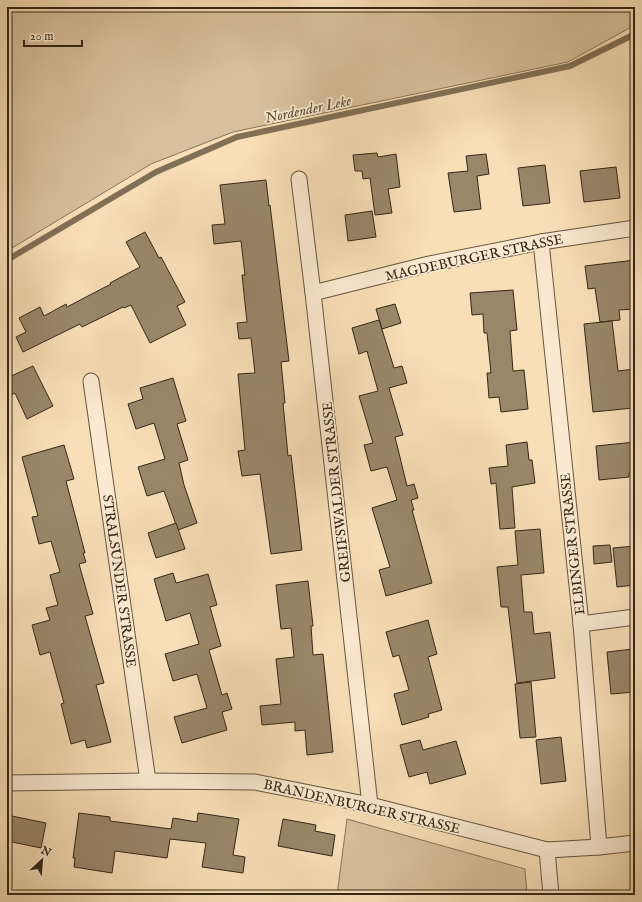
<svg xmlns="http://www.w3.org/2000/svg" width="642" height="902" viewBox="0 0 642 902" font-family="'IM FELL English',serif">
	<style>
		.green { fill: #d8c09c; stroke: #867459 }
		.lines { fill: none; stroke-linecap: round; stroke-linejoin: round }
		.stream { stroke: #827056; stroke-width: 6 }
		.building { fill: #9a876a; stroke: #342716 }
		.street-casing { stroke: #65553e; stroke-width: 17 }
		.street { stroke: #fbead1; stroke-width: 15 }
		.labels { text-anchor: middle; stroke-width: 3.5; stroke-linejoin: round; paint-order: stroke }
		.street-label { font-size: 14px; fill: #342716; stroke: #fbead1 }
		.water-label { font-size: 15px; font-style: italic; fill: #5b4b36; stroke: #fbead1 }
	</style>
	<rect width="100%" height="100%" fill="#f9dfb8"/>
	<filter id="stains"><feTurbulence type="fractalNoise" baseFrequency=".005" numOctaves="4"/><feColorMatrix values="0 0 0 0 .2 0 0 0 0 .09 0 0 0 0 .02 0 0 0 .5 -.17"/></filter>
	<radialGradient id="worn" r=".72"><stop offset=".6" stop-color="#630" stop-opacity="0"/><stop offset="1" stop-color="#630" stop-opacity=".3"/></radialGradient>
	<!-- green -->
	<g class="green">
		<path d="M7 7H635V25L568 62 233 132 151 164 7 251Z"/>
		<path d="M347 819 525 869 527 895H337Z"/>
	</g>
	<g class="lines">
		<!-- stream -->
		<path class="stream" d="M7 260 156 172 237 137 570 66 635 34"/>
	</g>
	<!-- building -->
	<g class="building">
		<path d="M377 153 378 157 396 154 400 187 388 189 392 213 375 215 370 178 363 179 362 171H355L353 155Z"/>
		<path d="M486 154 489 174 477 176 481 209 454 212 448 173 468 171 466 156Z"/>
		<path d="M545 165 550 203 523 206 518 168Z"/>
		<path d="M616 167 620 198 584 202 580 171Z"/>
		<path d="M266 180 269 206 270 205 289 361 281 362 285 403H283L288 456 291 455 302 550 271 554 260 474 242 476 238 451 245 450 238 374 255 373 251 338 239 339 237 323 247 322 242 275H245L241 241 214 244 212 225 225 224 220 185Z"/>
		<path d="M372 211 376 237 348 241 345 215Z"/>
		<path d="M145 232 159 258 161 257 185 302 177 306 186 325 150 343 131 305 124 308 123 307 82 327 80 324 23 352 16 337 26 332 19 318 40 307 44 316 66 304 67 307 111 284 110 283 140 267 126 242Z"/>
		<path d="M635 260V309L619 310 620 320 600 322 595 288 588 289 585 266Z"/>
		<path d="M513 290 517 330 510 331 513 371 524 370 528 409 501 412 499 397 489 398 487 373H491L487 333H484L483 314 472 315 470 293Z"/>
		<path d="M395 304 401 323 382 329 376 309Z"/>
		<path d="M379 320 394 368 402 366 407 383 389 388 403 435 395 437 407 486 414 484 418 498 411 500 414 510H412L432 583 386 596 379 570 390 567 372 508 397 500 387 467 371 471 364 445 373 443 359 396 378 391 367 351 359 354 352 328Z"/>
		<path d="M612 321 618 371 635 369V386L631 387 633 408 593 412 584 324Z"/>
		<path d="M33 366 53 406 27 419 15 393 7 397V378Z"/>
		<path d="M173 378 186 421 177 424 188 460 179 463 184 485 197 523 178 530 164 491 147 496 138 467 165 459 154 423 136 429 128 404 143 399 140 388Z"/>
		<path d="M527 442 529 460H532L535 483 512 487 515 528 500 529 496 483 491 484 489 468 508 466 506 445Z"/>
		<path d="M635 442V472L629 473V477L599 480 596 446Z"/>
		<path d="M64 445 74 479 66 481 85 553H83L86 562 79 564 93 614 85 616 104 683 96 685 111 742 87 748 85 740 71 744 61 704 64 703 50 652 40 655 32 625 50 620 46 608 58 605 50 575 60 572 51 541 39 544 32 517 38 516 22 457Z"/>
		<path d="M176 523 185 549 156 558 148 533Z"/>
		<path d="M540 529 544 573 521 575 524 612H532L534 634 550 632 555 678 517 683 508 607H501L497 567 518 565 515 531Z"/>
		<path d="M610 545 612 562 594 564 593 546Z"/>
		<path d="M635 546V585L617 587 613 548Z"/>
		<path d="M173 573 176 583 208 574 217 605 210 607 221 646 209 650 222 695 227 693 232 709 222 712 227 730 182 743 174 717 207 708 197 674 173 681 165 654 199 644 190 613 166 621 154 579Z"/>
		<path d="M308 581 313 626H311L313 655 323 654 333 752 307 755 305 730 295 731V722L262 725 260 706 281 704 276 659 294 657 291 628 281 629 276 585Z"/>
		<path d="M428 620 437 654 428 657 442 710 428 714 429 717 402 725 394 694 409 690 399 655 393 657 386 632Z"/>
		<path d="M633 649 635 669V692L611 694 607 652Z"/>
		<path d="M531 682 536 737 520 738 515 684Z"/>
		<path d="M561 737 566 781 541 784 536 740Z"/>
		<path d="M420 740 423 750 456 741 466 774 430 784 427 772 409 777 400 745Z"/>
		<path d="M79 813 110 817V821L171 829 173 818 197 822 198 813 239 819 233 855 245 857 243 873 202 867 206 843 170 839 167 858 115 851 112 873 74 867 75 858H73Z"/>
		<path d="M7 815 46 823 41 848 7 841Z"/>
		<path d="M283 819 316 825 315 831 335 835 332 856 278 846Z"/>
	</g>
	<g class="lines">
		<defs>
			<g id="street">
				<path d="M299 179 313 293 370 805"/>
				<path d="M541 242 581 624 599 847"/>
				<path d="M313 293 429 264 541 242 635 228"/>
				<path d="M91 381 148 781"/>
				<path d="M581 624 635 617"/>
				<path d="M7 783 148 781 255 782 370 805 547 850 599 847 635 843"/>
				<path d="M547 850 551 895"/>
			</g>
		</defs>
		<!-- street casing -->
		<use href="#street" class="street-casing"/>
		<!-- street -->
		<use href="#street" class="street"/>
	</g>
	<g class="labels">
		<!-- street labels -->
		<g class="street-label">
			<text transform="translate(474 257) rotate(-12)" y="5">MAGDEBURGER STRASSE</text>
			<text transform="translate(336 492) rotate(-96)" y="5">GREIFSWALDER STRASSE</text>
			<text transform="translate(572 544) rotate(-96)" y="5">ELBINGER STRASSE</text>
			<text transform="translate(120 581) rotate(82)" y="5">STRALSUNDER STRASSE</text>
			<text transform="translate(362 806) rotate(13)" y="5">BRANDENBURGER STRASSE</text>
		</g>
		<!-- water labels -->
		<g class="water-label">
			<text transform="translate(308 109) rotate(-12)" y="5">Nordender Leke</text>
		</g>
	</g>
	<!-- margin -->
	<rect width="642" height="902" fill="none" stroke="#f9dfb8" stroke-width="24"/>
	<rect x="8" y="8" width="626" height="886" fill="none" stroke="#342716" stroke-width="2"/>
	<rect x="12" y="12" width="618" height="878" fill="none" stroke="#342716"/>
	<!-- north arrow -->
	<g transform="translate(42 860) rotate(26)" stroke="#fbead1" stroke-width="3" paint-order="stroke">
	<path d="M0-3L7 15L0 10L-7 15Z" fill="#342716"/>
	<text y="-6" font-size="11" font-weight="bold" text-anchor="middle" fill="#342716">N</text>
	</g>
	<!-- scale -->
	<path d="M24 40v6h58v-6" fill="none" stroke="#342716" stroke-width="2"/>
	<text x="30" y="40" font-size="12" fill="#342716" stroke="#fbead1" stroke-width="3" paint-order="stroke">20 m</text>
	<rect width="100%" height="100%" filter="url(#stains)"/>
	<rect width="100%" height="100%" fill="url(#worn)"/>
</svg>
